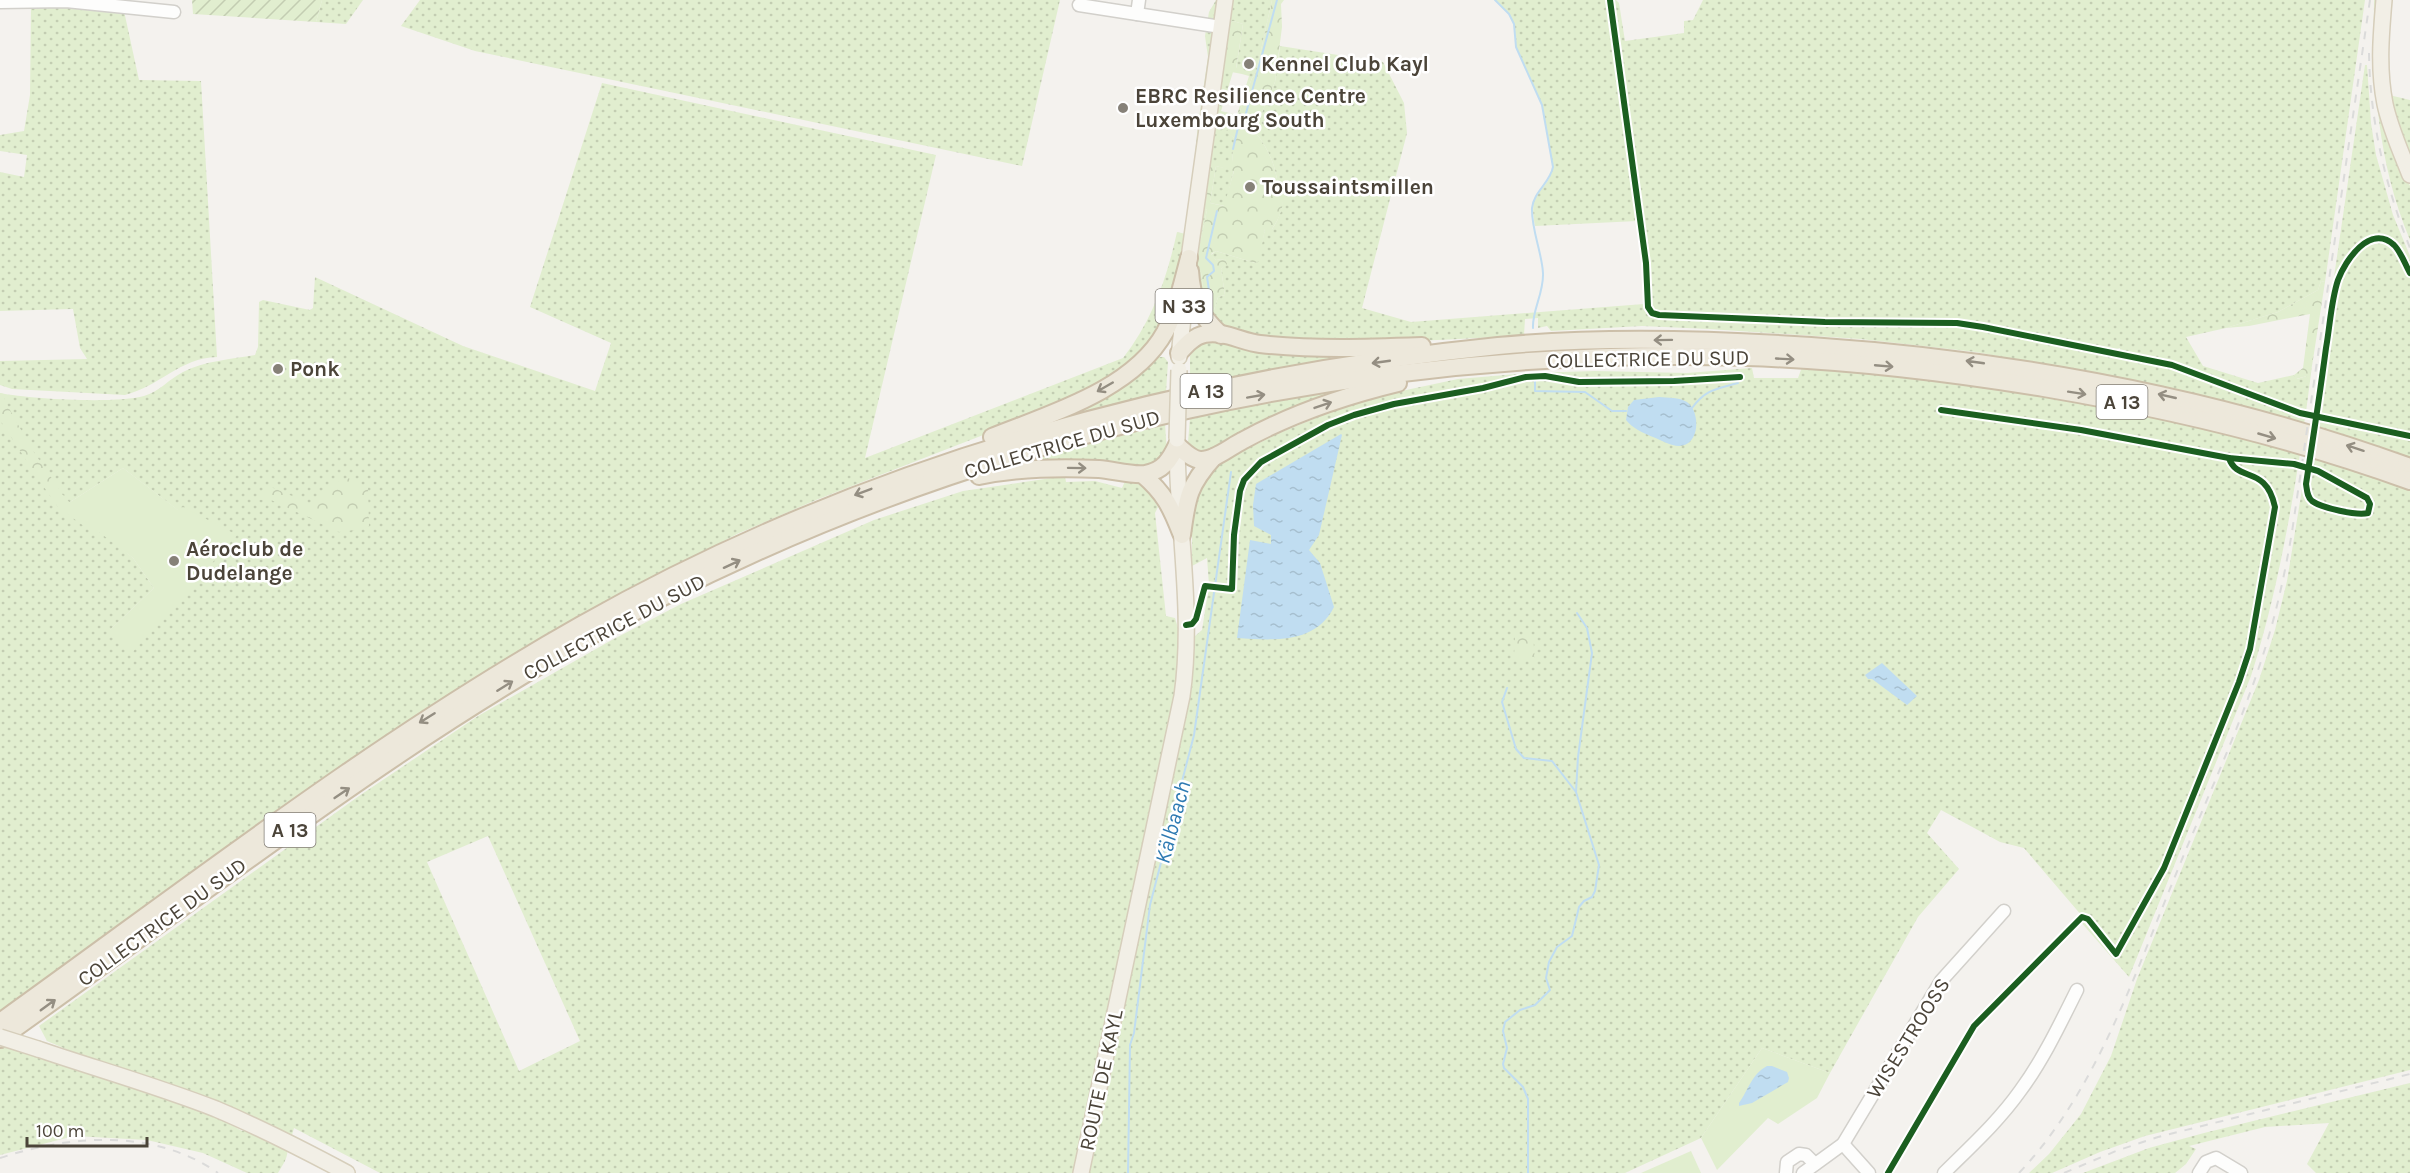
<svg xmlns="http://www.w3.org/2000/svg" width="2410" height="1173" viewBox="0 0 2410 1173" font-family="Karla,sans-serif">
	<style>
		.grass { fill: url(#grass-dots); fill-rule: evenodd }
		.forest { fill: url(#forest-crowns); fill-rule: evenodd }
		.park { fill: #e1eecf }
		.garden { fill: url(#garden-furrows) }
		.water { fill: url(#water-ripples) }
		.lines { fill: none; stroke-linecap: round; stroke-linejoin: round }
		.stream { stroke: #c0ddf1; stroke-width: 2 }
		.minor-casing { stroke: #d2d0cb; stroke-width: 15 }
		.major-casing { stroke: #d6cebb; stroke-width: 18 }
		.highway-casing { stroke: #ccbfa9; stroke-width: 20 }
		.minor { stroke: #fdfdfc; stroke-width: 12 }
		.major { stroke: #f2efe6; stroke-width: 15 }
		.highway { stroke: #ede8db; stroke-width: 16 }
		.rail { stroke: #dbdbda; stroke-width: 2; stroke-dasharray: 8 8; stroke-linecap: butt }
		.major-bridge-casing { stroke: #d6cebb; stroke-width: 18; stroke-linecap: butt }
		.major-bridge { stroke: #f2efe6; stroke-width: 15 }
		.cycleway-casing { stroke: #fff; stroke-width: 10 }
		.cycleway { stroke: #1b5e20; stroke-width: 6 }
		.oneway { stroke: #948e82 }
		.poi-dot { fill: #868178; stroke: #fff; stroke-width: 2 }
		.labels { text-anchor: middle; stroke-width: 5; stroke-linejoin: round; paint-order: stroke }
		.shield { fill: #fff; stroke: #817c74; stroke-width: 1.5 }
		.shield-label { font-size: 20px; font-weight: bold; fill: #4b4439 }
		.poi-label { font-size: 21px; font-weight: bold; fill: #4b4439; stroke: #fff; text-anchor: start }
		.street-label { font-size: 21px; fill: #4b4439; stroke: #fff }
		.water-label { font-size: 22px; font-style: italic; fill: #2e7ab2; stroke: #fff }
	</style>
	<defs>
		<pattern id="grass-dots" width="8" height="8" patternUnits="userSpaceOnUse" patternTransform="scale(1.5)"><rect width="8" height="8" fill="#e1eecf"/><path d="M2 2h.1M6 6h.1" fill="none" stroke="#c3cdb2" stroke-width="1.8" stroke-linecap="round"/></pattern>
		<pattern id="forest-crowns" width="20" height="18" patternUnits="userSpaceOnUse" patternTransform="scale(1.5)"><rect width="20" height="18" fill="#e1eecf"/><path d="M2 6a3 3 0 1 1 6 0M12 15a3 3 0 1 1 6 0" fill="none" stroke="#c3cdb2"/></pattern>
		<pattern id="garden-furrows" width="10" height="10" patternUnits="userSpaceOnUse" patternTransform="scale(1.5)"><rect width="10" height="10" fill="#e1eecf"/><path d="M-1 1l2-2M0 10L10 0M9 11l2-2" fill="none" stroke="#c3cdb2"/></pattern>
		<pattern id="water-ripples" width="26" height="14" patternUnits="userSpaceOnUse" patternTransform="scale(1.5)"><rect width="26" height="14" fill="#c0ddf1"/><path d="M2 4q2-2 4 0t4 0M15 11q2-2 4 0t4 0" fill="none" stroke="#a6bfcf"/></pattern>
	</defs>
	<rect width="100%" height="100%" fill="#f4f2ee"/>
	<!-- grass -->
	<g class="grass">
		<path d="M322 0H363L346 24 316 22Z"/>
		<path d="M420 0H1060L1022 166 475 51 401 26Z"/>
		<path d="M1216 0H1272L1256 73 1252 78 1234 127 1226 131 1234 138 1232 163 1206 162 1201 206 1207 210 1195 266 1201 272 1205 303 1214 310 1218 297 1225 295 1221 269 1226 264 1225 259 1216 260 1211 255 1216 251 1255 263 1258 261 1265 229H1272C1281 217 1284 202 1283 187L1278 185C1275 164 1268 147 1254 131L1275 82 1280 46 1383 62 1404 103 1407 133 1362 308 1411 322 1644 304 1643 263 1637 221 1535 226C1527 186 1547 196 1553 167L1542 105 1516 47 1514 24 1509 14 1495 0H1616L1619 3 1625 41 1684 33V21L1693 20 1703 0H2365L2325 282 2321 281 2318 290 2278 312 2226 328 2186 337 2203 366 2258 383 2294 375 2297 379 2307 376V381L2312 366 2306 412 2176 365 2120 351V348L2105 352 1957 323 1708 320 1823 325H1958L1982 329 2155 364 2241 392 2305 417 2304 425 2184 391 1976 352 1860 339 1709 329 1642 326 1551 331 1547 326 1538 328V318L1525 319 1524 335C1455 340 1388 343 1319 340 1297 340 1272 342 1250 337 1234 334 1217 327 1208 313 1186 283 1196 241 1199 207L1190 204 1198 124 1208 57 1205 36 1209 12ZM1233 21 1243 24 1236 69 1242 70V74L1249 76 1237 115 1221 111 1233 72 1221 69 1228 24Z"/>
		<path d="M2374 0H2380L2376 66 2405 175 2410 186V240C2377 160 2373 85 2374 0Z"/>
		<path d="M2388 0H2391L2387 53 2389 95 2410 100V161C2401 139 2391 117 2387 94 2382 63 2385 31 2388 0Z"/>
		<path d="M31 5 124 11 139 80 201 81 217 357C180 358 160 386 125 395L12 389 0 385V361L87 359 80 348 73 309 0 311V172L24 177 27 155 0 151V135L24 131 30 95Z"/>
		<path d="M2365 65H2367L2371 123 2376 155 2393 215 2410 256V435L2375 425 2319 416 2322 401 2316 400Z"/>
		<path d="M602 83 936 155 865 458 1123 358C1152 321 1167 278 1177 232L1186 234 1183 255 1162 328 1125 369 1045 411 816 500 737 534 560 627 495 665 416 715 294 799 0 1011V393C30 399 115 404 144 396 159 392 169 379 183 372 204 361 232 359 255 355L258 347 259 302 263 300 310 310 313 308 315 277 463 346 595 391 611 343 530 307ZM123 468 179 511 236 535 110 630 154 588 133 558 67 504Z"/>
		<path d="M1216 166 1234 170 1225 206 1210 203Z"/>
		<path d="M1212 339 1330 351 1331 360 1190 387V356L1193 352 1191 349Z"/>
		<path d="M1155 357H1164L1168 362 1166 392 1074 415 1073 409Z"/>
		<path d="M1802 367C1930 379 2059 394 2185 423 2223 432 2262 444 2300 454 2288 529 2274 604 2251 676L2129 977 2079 920 2082 916 2024 848 2000 842 1941 810 1927 833 1959 869 1918 917 1830 1073 1762 1048 1701 1138 1625 1173H1088L1188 698 1195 636 1202 630 1209 585 1207 558 1192 566V500L1215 465 1277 434 1359 400 1458 379 1530 373 1595 371 1687 373 1752 368 1754 378H1798Z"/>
		<path d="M1341 389 1342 394 1211 454 1192 450 1188 442 1190 418 1230 409Z"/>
		<path d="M2319 421 2370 429 2410 439V457L2317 429Z"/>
		<path d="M1165 423 1167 454 1156 467 1024 466 1022 461Z"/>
		<path d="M2313 458 2410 490V1070L2145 1136 2100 1152 2052 1173H2029L2049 1154 2081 1114 2111 1056 2137 979 2259 680 2275 630 2287 581 2303 483 2309 484Z"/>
		<path d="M1065 476 1066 482 1095 481 1122 488 1126 479 1147 488 1158 507 1155 513 1166 616 1175 618 1181 638 1175 699 1074 1173H380L294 1128 292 1135 211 1100 80 1055 47 1041 39 1026 359 796 478 716 610 641 681 604 874 520 963 491ZM488 836 580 1041 519 1071 427 862Z"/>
		<path d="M6 1045 34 1052 231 1122 230 1124 242 1131 245 1129 287 1147C289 1157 283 1164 278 1173H247L203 1153 147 1140 74 1136 0 1155V1049Z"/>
		<path d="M2410 1083V1173H2316L2307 1164 2329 1123 2265 1127 2189 1146 2196 1149 2186 1164 2175 1173H2083L2149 1148 2204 1133Z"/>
	</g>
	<!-- forest -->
	<g class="forest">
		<path d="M1272 0H1284L1281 4 1282 27 1275 82 1254 131C1268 147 1275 164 1278 185L1283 187C1285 202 1281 217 1272 229H1265L1259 261 1255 263 1216 251 1211 254 1216 260 1225 259 1227 264 1221 269 1225 295 1218 297 1214 310 1205 303 1201 272 1195 266 1207 210 1201 206 1206 161 1232 162 1234 138 1225 131 1234 127 1252 78 1256 73ZM1216 166 1234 171 1224 206 1210 203Z"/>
		<path d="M1233 21 1243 24 1236 68 1243 70 1242 74 1221 70 1228 24Z"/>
		<path d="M2321 281 2325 282 2312 366 2307 384V376L2296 379 2294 375 2303 368 2310 314 2249 326 2226 328 2278 312 2318 290Z"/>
		<path d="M0 393 4 394 5 401 31 448 66 499 101 531 96 535 58 507 39 480 0 420Z"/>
		<path d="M348 478 368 488 369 526 364 529 339 532 269 499 259 500 264 487H271L311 504C329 496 326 483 348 478Z"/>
		<path d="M1515 635H1533L1535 662 1514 658Z"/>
	</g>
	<!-- park -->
	<g class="park">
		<path d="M123 468 178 510 183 507 237 535 130 655 110 630 154 588 133 558 78 516 67 504Z"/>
		<path d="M1762 1048 1830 1073 1817 1098 1778 1124 1768 1118 1717 1170 1701 1138Z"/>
		<path d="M1691 1151 1701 1173H1641Z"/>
	</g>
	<!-- garden -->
	<path class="garden" d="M192 0H322L316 22 193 14Z"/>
	<!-- water -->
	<g class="water">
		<path d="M1659 397C1668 398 1679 397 1687 402 1701 412 1700 446 1679 446 1671 446 1661 440 1653 437 1643 433 1632 428 1626 420L1628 407 1634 400Z"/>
		<path d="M1341 434 1342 435 1319 535 1309 550 1320 563 1334 607C1315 645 1272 640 1237 638L1250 540 1271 544V535L1254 526 1253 505 1256 484Z"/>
		<path d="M1882 663 1917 696 1907 705 1872 679H1868L1865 675Z"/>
		<path d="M1767 1066H1772L1787 1072 1789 1078 1788 1082 1752 1103 1739 1106V1103C1749 1089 1751 1075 1767 1066Z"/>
	</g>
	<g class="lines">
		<!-- stream -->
		<g class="stream">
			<path d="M1495 0 1509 14 1514 24 1516 47 1542 105 1553 167C1550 183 1534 191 1532 208 1531 228 1542 253 1543 273 1544 293 1532 310 1533 328"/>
			<path d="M1233 149 1240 119 1245 117 1277 0"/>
			<path d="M1211 303 1207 277 1214 271 1213 265 1206 258 1217 211"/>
			<path d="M1535 379V391L1585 392 1612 411H1626"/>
			<path d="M1692 408C1706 389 1717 389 1738 383"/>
			<path d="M1507 688 1502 702 1516 749 1524 758 1552 761 1576 792"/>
			<path d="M1128 1173 1130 1045 1134 1033 1150 905 1194 735 1231 472"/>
			<path d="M1528 1173V1099L1523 1087 1504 1068 1503 1064 1507 1048 1503 1031 1505 1022 1520 1010 1535 1005 1550 990 1546 978 1549 962 1557 947 1572 936 1579 907 1584 901 1592 897 1595 891 1599 865 1576 792 1578 757 1592 653 1587 628 1577 613"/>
		</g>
		<defs>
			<g id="minor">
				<path d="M0 2 66 1 174 12"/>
				<path d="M1079 5 1221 27"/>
				<path d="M1137 14 1139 0"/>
				<path d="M1843 1144 1869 1173"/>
				<path d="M1786 1173 1787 1162 1799 1154 1806 1155 1815 1164"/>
				<path d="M1803 1173 1843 1144 1941 981 2004 911"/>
				<path d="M1944 1173C1970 1147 1998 1122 2020 1091 2043 1060 2060 1024 2077 990"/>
				<path d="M2199 1173 2206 1162 2216 1158 2241 1173"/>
			</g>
			<g id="major">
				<path d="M2384 0C2381 35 2378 69 2385 104 2390 128 2401 152 2410 175"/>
				<path d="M1179 357 1189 258 1225 0"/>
				<path d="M38 1049C97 1069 157 1086 216 1109 261 1128 304 1150 347 1173"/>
				<path d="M1081 1173 1182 696C1194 612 1177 526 1177 442"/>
			</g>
			<g id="highway">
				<path d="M1190 271C1192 301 1199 314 1221 335"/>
				<path d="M1179 353C1186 345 1194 336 1205 334 1223 330 1242 342 1260 344 1313 350 1368 348 1422 346"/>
				<path d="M992 437C1049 414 1133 390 1165 332 1177 309 1182 284 1189 258"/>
				<path d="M1143 475C1164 493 1171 507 1181 533"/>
				<path d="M979 476C1018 468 1059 467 1099 469 1112 470 1134 476 1145 474 1163 471 1170 460 1177 445 1183 450 1191 459 1200 460 1214 461 1230 447 1242 441 1291 414 1344 396 1398 383"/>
				<path d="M1182 535C1187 498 1188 486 1214 457"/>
				<path d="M0 1022C191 885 377 740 581 625 862 466 1178 378 1498 346 1602 336 1707 339 1811 346 2015 360 2217 397 2410 467"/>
				<path d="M0 1039C216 886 425 719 661 598 994 428 1373 346 1746 357 1846 360 1945 372 2044 388 2168 409 2292 438 2410 481"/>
			</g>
		</defs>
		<!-- minor casing -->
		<use href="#minor" class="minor-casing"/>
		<!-- major casing -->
		<use href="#major" class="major-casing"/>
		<!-- highway casing -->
		<use href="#highway" class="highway-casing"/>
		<!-- minor -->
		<use href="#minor" class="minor"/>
		<!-- major -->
		<use href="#major" class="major"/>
		<!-- highway -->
		<use href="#highway" class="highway"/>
		<!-- rail -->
		<g class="rail">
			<path d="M2369 53C2370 121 2385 185 2410 248"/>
			<path d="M0 1158C70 1135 154 1128 218 1173"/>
			<path d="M2019 1173C2097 1090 2133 978 2176 874 2205 802 2239 730 2263 655 2276 615 2285 573 2292 532L2370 0"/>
			<path d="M2064 1173 2116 1151 2158 1137 2410 1074"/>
		</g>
		<defs>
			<g id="major-bridge">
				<path d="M1177 439 1179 370"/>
				<path d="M0 1037 38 1049"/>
			</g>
		</defs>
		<!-- major-bridge casing -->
		<use href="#major-bridge" class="major-bridge-casing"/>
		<!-- major-bridge -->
		<use href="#major-bridge" class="major-bridge"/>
		<defs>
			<g id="cycleway">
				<path d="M1610 0 1646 263 1648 307 1652 313 1659 315 1825 322 1957 323 1983 327 2172 365 2300 413 2410 436"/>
				<path d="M1941 410 2081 430 2229 458 2294 464 2318 471 2367 498 2370 504 2368 513C2357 516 2322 508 2312 501 2307 497 2307 490 2306 484 2313 439 2320 393 2326 348 2330 326 2331 301 2338 280 2345 261 2370 223 2394 245 2401 252 2405 264 2410 273"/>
				<path d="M1186 625 1192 624 1196 619 1205 586 1232 589 1234 535 1240 491 1244 480 1261 462 1328 425 1354 415 1394 404 1483 388 1526 377 1545 376 1579 382 1674 381 1740 377"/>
				<path d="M1888 1173 1974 1026 2082 917 2088 919 2116 954 2164 868 2239 682 2250 649 2275 507C2266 464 2237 483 2229 458"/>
			</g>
		</defs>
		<!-- cycleway casing -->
		<use href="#cycleway" class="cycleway-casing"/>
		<!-- cycleway -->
		<use href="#cycleway" class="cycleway"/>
	</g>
	<!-- one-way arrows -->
	<defs><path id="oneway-shaft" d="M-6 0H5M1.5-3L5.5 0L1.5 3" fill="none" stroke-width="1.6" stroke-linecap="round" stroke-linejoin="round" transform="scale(1.5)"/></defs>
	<g class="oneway">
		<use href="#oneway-shaft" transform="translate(1663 340) rotate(179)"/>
		<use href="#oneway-shaft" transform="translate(1785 359) rotate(3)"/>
		<use href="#oneway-shaft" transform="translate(1381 362) rotate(172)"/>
		<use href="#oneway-shaft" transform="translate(1975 362) rotate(-172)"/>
		<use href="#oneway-shaft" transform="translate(1884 366) rotate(5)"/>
		<use href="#oneway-shaft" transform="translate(1105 387) rotate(150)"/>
		<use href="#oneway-shaft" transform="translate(2077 393) rotate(9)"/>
		<use href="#oneway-shaft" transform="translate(1256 396) rotate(-10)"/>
		<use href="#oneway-shaft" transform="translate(2167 396) rotate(-167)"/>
		<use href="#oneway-shaft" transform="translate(1323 405) rotate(-19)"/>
		<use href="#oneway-shaft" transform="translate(2267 436) rotate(16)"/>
		<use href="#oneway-shaft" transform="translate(2355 448) rotate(-162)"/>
		<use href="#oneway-shaft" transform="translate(1077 468) rotate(1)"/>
		<use href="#oneway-shaft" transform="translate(863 492) rotate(159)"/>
		<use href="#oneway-shaft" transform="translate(732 564) rotate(-25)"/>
		<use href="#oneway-shaft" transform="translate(505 686) rotate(-32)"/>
		<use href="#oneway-shaft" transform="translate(427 718) rotate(148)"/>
		<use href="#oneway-shaft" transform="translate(342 793) rotate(-34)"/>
		<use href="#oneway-shaft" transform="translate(48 1005) rotate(-36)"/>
	</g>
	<!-- markers -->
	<g class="poi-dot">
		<circle cx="1249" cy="64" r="6"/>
		<circle cx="1123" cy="108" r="6"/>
		<circle cx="1250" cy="187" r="6"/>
		<circle cx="278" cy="369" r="6"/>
		<circle cx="174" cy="561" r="6"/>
	</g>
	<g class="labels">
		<!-- shield labels -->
		<g class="shield">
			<rect x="1155.5" y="289" width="57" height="34" rx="4.5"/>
			<rect x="1180.5" y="374" width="51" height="34" rx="4.5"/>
			<rect x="2096.5" y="385" width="51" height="34" rx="4.5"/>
			<rect x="264.5" y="813" width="51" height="34" rx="4.5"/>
		</g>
		<g class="shield-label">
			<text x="1184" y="313">N 33</text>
			<text x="1206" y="398">A 13</text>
			<text x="2122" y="409">A 13</text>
			<text x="290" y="837">A 13</text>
		</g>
		<!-- poi labels -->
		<g class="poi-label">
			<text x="1261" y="71">Kennel Club Kayl</text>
			<text x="1135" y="103">EBRC Resilience Centre<tspan x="1135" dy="24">Luxembourg South</tspan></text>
			<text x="1262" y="194">Toussaintsmillen</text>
			<text x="290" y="376">Ponk</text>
			<text x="186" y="556">Aéroclub de<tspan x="186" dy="24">Dudelange</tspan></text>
		</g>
		<!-- street labels -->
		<g class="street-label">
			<text transform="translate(1648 359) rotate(-1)" y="7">COLLECTRICE DU SUD</text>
			<text transform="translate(1062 444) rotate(-16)" y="7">COLLECTRICE DU SUD</text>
			<text transform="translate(614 627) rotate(-28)" y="7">COLLECTRICE DU SUD</text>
			<text transform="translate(162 922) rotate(-36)" y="7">COLLECTRICE DU SUD</text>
			<text transform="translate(1908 1038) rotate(-58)" y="7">WISESTROOSS</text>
			<text transform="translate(1101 1080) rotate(-78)" y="7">ROUTE DE KAYL</text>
		</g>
		<!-- water labels -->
		<g class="water-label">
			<text transform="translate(1172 822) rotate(-75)" y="8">Kälbaach</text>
		</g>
	</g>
	<!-- scale -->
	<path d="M27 1137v9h120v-9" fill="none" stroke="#4b4439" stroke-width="3"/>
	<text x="36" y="1137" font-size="18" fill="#4b4439" stroke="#ffffff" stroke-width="4.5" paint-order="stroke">100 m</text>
</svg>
